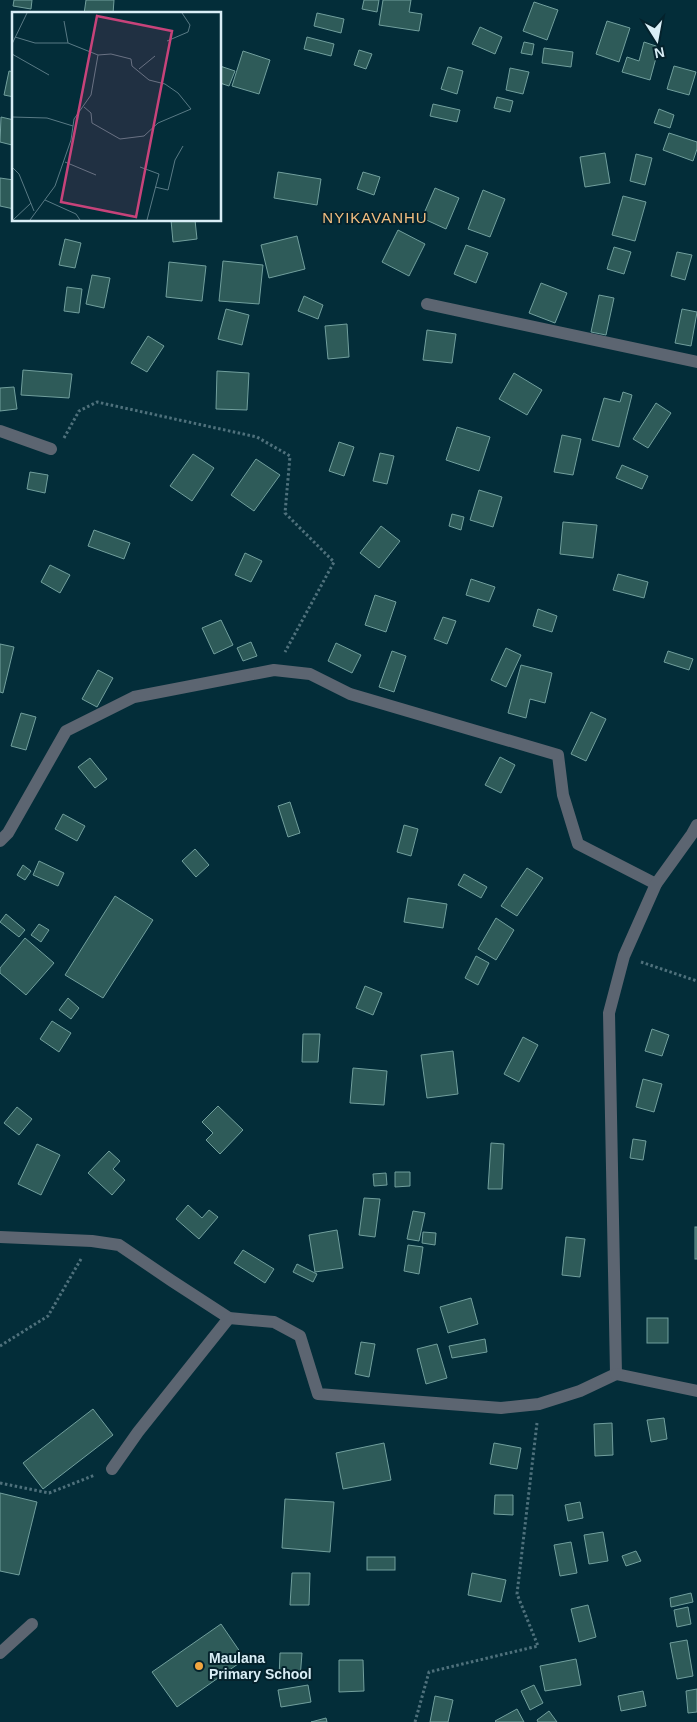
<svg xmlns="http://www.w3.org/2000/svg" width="697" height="1722" viewBox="0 0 697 1722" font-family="Helvetica,sans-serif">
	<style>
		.building { fill: #2e5b59; stroke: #719f9d }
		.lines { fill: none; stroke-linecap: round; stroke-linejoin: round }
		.path { stroke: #4f717c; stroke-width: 3; stroke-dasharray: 2.5 2.5; stroke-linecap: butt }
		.minor { stroke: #5c6571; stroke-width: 12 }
		.poi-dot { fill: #f1a640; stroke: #04222c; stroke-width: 2 }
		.labels { text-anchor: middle; stroke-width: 4; stroke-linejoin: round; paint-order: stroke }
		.poi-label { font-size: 14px; font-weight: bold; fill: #d9eef6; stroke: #04222c; text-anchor: start }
		.neighbourhood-label { font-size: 15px; letter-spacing: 1px; fill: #f3be80; stroke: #04222c }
		.inset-road { fill: none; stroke: #597a85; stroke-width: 1 }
		.view { fill: #c7437a; fill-opacity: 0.15; stroke: #c7437a; stroke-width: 2.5 }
		.inset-edge { fill: none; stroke: #d9eef6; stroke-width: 2.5 }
	</style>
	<rect width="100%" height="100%" fill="#032d39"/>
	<!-- building -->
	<g class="building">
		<path d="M14 0H32L31 9 13 6Z"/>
		<path d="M86 0H114L113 14H84Z"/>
		<path d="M364 0H379L377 12 362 9Z"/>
		<path d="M383 0H411L409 12 422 14 419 31 379 25Z"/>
		<path d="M534 2 558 10 547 40 523 31Z"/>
		<path d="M317 13 344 19 341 33 314 26Z"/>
		<path d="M607 21 630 28 619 62 596 54Z"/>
		<path d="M480 27 502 37 495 54 472 44Z"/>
		<path d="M307 37 334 44 331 56 304 49Z"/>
		<path d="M524 42 534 44 532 55 521 53Z"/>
		<path d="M644 42 659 47 650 80 622 72 627 57 639 61Z"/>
		<path d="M544 48 573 52 571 67 542 63Z"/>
		<path d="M359 50 372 54 366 69 354 65Z"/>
		<path d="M243 51 270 60 259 94 232 86Z"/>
		<path d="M220 66 235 71 229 86 220 83Z"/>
		<path d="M674 66 696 72 689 95 667 89Z"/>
		<path d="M448 67 463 71 457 94 441 89Z"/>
		<path d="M510 68 529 72 523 94 506 90Z"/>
		<path d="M9 71 14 72V97L4 95Z"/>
		<path d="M497 97 513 101 510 112 494 108Z"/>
		<path d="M433 104 460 110 457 122 430 116Z"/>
		<path d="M659 109 674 115 670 128 654 123Z"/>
		<path d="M1 117 14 120V137L12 145 0 142Z"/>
		<path d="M669 133 697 142V149L693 161 663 150Z"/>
		<path d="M605 153 610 183 585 187 580 157Z"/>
		<path d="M636 154 652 158 645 185 630 181Z"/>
		<path d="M278 172 321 179 317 205 274 198Z"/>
		<path d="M363 172 380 177 374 195 357 189Z"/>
		<path d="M0 178 14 180V209L0 206Z"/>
		<path d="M435 188 459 198 446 229 422 218Z"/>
		<path d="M483 190 505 199 490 237 468 229Z"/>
		<path d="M623 196 646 202 635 241 612 235Z"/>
		<path d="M171 220H195L197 239 173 242Z"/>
		<path d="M398 230 425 244 409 276 382 262Z"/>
		<path d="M297 236 305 269 269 278 261 245Z"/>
		<path d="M65 239 81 243 75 268 59 265Z"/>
		<path d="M466 245 488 253 476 283 454 274Z"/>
		<path d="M614 247 631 252 624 274 607 269Z"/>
		<path d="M677 252 692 255 685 280 671 276Z"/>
		<path d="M223 261 263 265 259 304 219 301Z"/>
		<path d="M169 262 206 266 202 301 166 297Z"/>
		<path d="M92 275 110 278 104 308 86 304Z"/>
		<path d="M541 283 567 293 555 323 529 313Z"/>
		<path d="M67 287 82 289 79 313 64 311Z"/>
		<path d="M599 295 614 298 606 335 591 332Z"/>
		<path d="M304 296 323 305 318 319 298 311Z"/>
		<path d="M226 309 249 315 242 345 218 339Z"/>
		<path d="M682 309 697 312 691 346 675 343Z"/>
		<path d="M347 324 349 357 328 359 325 326Z"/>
		<path d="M427 330 456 334 452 363 423 360Z"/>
		<path d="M148 336 164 346 147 372 131 363Z"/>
		<path d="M23 370 72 374 69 398 21 395Z"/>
		<path d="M217 371 249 373 247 410 216 409Z"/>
		<path d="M514 373 542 390 527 415 499 399Z"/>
		<path d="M14 387 17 409 0 411V388Z"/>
		<path d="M623 392 632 395 619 447 592 440 604 398 620 402Z"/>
		<path d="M656 403 671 413 648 448 633 439Z"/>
		<path d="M457 427 490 437 479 471 446 460Z"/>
		<path d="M562 435 581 439 573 475 554 472Z"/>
		<path d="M339 442 354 447 344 476 329 471Z"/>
		<path d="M380 453 394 456 387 484 373 481Z"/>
		<path d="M193 454 214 468 192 501 170 486Z"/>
		<path d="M256 459 280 475 254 511 231 495Z"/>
		<path d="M622 465 648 476 642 489 616 478Z"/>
		<path d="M30 472 48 475 45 493 27 489Z"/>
		<path d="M479 490 502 497 493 527 470 520Z"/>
		<path d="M452 514 464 517 461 530 449 526Z"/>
		<path d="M563 522 597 525 593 558 560 554Z"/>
		<path d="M381 526 400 541 379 568 360 553Z"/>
		<path d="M94 530 130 543 124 559 88 546Z"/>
		<path d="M245 553 262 561 251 582 235 575Z"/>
		<path d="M50 565 70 575 60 593 41 582Z"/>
		<path d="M618 574 648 582 644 598 613 590Z"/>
		<path d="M471 579 495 587 489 602 466 595Z"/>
		<path d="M375 595 396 602 386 632 365 625Z"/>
		<path d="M538 609 557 616 552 632 533 626Z"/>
		<path d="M443 617 456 621 447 644 434 639Z"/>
		<path d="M221 620 233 645 214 654 202 628Z"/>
		<path d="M251 642 257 656 243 661 237 648Z"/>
		<path d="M336 643 361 655 352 673 328 661Z"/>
		<path d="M0 644 14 647 3 693 0 692Z"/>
		<path d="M506 648 521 655 506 687 491 680Z"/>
		<path d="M392 651 406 656 394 692 379 687Z"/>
		<path d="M668 651 693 659 689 670 664 662Z"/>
		<path d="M521 665 552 673 545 703 530 699 526 718 508 713Z"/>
		<path d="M98 670 113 678 97 707 82 699Z"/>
		<path d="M591 712 606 719 586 761 571 754Z"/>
		<path d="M21 713 36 717 26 750 11 746Z"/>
		<path d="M500 757 515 765 501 793 485 785Z"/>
		<path d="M90 758 107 779 95 788 78 767Z"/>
		<path d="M290 802 300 833 288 837 278 806Z"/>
		<path d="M63 814 85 826 77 841 55 829Z"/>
		<path d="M404 825 418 829 411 856 397 852Z"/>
		<path d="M195 849 209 865 196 877 182 861Z"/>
		<path d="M39 861 64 873 58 886 33 875Z"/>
		<path d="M23 865 31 871 25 880 17 875Z"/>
		<path d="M527 868 543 878 517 916 501 906Z"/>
		<path d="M464 874 487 887 481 898 458 885Z"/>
		<path d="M115 896 153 920 103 998 65 975Z"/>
		<path d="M408 898 447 904 443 928 404 922Z"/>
		<path d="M6 914 25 930 19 937 0 922Z"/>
		<path d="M496 918 514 930 496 960 478 949Z"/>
		<path d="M39 924 49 930 41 942 31 935Z"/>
		<path d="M25 938 54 963 26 995 0 973V968Z"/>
		<path d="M476 956 489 963 478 985 465 978Z"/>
		<path d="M365 986 382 993 373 1015 356 1008Z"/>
		<path d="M68 998 79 1008 71 1019 59 1010Z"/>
		<path d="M52 1021 71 1033 59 1052 40 1039Z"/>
		<path d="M652 1029 669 1035 662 1056 645 1051Z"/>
		<path d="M303 1034H320L318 1062H302Z"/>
		<path d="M523 1037 538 1045 519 1082 504 1074Z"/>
		<path d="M453 1051 458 1094 427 1098 421 1055Z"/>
		<path d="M353 1068 387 1071 384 1105 350 1103Z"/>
		<path d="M643 1079 662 1084 654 1112 636 1107Z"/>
		<path d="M218 1106 243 1130 220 1154 206 1140 213 1133 202 1122Z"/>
		<path d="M17 1107 32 1119 19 1135 4 1123Z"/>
		<path d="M633 1139 646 1141 643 1160 630 1158Z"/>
		<path d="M491 1143 504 1144 502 1189H488Z"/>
		<path d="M37 1144 60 1155 41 1195 18 1184Z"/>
		<path d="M109 1151 120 1161 113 1169 125 1180 112 1195 88 1173Z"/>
		<path d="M395 1172H410V1186L395 1187Z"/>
		<path d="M386 1173 387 1185 374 1186 373 1174Z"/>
		<path d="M364 1198 380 1199 375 1237 359 1235Z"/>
		<path d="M188 1205 202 1218 209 1210 218 1217 199 1239 176 1219Z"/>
		<path d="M413 1211 425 1213 419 1241 407 1239Z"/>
		<rect x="695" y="1227" width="2" height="32"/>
		<path d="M337 1230 343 1268 315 1272 309 1235Z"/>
		<path d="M423 1232 436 1233 435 1245 422 1243Z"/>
		<path d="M566 1237 585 1239 580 1277 562 1275Z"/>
		<path d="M408 1245 423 1247 419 1274 404 1271Z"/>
		<path d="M243 1250 274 1269 265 1283 234 1263Z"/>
		<path d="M297 1264 317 1274 313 1282 293 1272Z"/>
		<path d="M471 1298 478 1324 448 1333 440 1307Z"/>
		<rect x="647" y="1318" width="21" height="25"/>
		<path d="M485 1339 487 1352 452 1358 449 1346Z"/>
		<path d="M361 1342 375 1344 369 1377 355 1374Z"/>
		<path d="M437 1344 447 1378 426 1384 417 1349Z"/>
		<path d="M93 1409 113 1435 43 1489 23 1463Z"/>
		<path d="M664 1418 667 1439 651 1442 647 1420Z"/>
		<path d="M612 1423 613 1455 595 1456 594 1424Z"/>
		<path d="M384 1443 391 1480 343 1489 336 1453Z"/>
		<path d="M494 1443 521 1448 517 1469 490 1464Z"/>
		<path d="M0 1493 37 1502 19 1575 0 1571Z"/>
		<path d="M495 1495H513V1515L494 1514Z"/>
		<path d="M285 1499 334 1502 330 1552 282 1548Z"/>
		<path d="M580 1502 583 1518 568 1521 565 1505Z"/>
		<path d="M603 1532 608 1561 589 1564 584 1535Z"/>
		<path d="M571 1542 577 1573 560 1576 554 1545Z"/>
		<path d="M636 1551 641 1561 626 1566 622 1556Z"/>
		<rect x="367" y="1557" width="28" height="13"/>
		<path d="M292 1573H310L309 1605H290Z"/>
		<path d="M472 1573 506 1580 501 1602 468 1595Z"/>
		<path d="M691 1593 693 1602 671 1607 670 1598Z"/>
		<path d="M588 1605 596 1637 579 1642 571 1609Z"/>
		<path d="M688 1607 691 1624 677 1627 674 1610Z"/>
		<path d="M221 1624 245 1659 177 1707 152 1672Z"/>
		<path d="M687 1640 693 1676 677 1679 670 1643Z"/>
		<path d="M280 1653H302L300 1679H279Z"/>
		<path d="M576 1659 581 1685 545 1691 540 1666Z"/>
		<path d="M339 1660H363L364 1691 339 1692Z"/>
		<path d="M308 1685 311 1702 281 1707 278 1690Z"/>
		<path d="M534 1685 543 1703 530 1710 521 1691Z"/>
		<path d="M697 1689V1712L688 1713 686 1691Z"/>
		<path d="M643 1691 646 1706 621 1711 618 1696Z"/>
		<path d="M435 1696 453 1700 448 1722H430Z"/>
		<path d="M517 1709 524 1722H496L495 1721Z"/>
		<path d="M549 1711 557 1722H538L537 1720Z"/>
		<path d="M326 1718 327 1722H311Z"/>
	</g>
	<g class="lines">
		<!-- path -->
		<g class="path">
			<path d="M64 438 79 411 97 402 257 437 290 456 285 513 334 562 285 652"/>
			<path d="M641 962 697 981"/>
			<path d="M0 1346 48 1316 81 1259"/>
			<path d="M0 1483 49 1493 95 1475"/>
			<path d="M415 1722 429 1672 538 1646 517 1594 537 1423"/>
		</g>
		<!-- minor -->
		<g class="minor">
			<path d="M427 304 697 362"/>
			<path d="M0 431 51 449"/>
			<path d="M0 841 8 833 66 731 134 697 274 670 310 674 350 694 558 755 563 795 578 844 656 884"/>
			<path d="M0 1237 92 1241 119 1245 172 1281 229 1318 274 1322 300 1336 318 1394 501 1408 539 1404 580 1391 616 1374 609 1013 624 956 656 884 692 834 697 825"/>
			<path d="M616 1374 697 1391"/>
			<path d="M112 1469 138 1432 229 1318"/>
			<path d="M0 1653 32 1624"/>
		</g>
	</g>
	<!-- markers -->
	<circle class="poi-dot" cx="199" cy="1666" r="5"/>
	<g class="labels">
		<!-- poi labels -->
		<g class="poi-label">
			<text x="209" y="1663">Maulana<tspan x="209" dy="16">Primary School</tspan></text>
		</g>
		<!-- neighbourhood labels -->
		<g class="neighbourhood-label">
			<text x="375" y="223">NYIKAVANHU</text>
		</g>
	</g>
	<!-- overview -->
	<g transform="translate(12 12)">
		<rect width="209" height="209" fill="#032d39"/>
		<path class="inset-road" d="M52 9 56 31M3 25 23 31H56L86 43M155 29 176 20 178 13 170 1M0 32 15 1M0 42 37 63M127 57 143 44M0 105 35 106 61 114M53 150 84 163M0 155 7 162 22 199M128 155 147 162 135 208M143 175 156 178 163 148 171 134M33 188 64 202 68 208M1 208 19 191M18 208 43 174 59 128 62 107 79 83 86 43 99 42 119 47 120 54 137 68 153 72 166 81 179 97 146 111 132 124 108 127 80 111 79 101 72 95"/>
		<path class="view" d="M85 4 160 19 124 205 49 190Z"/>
		<rect width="209" height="209" class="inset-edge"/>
	</g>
	<!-- north arrow -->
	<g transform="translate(657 40) rotate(169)" stroke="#04222c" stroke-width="4" paint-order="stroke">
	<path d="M0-4L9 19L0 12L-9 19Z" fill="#d9eef6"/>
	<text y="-8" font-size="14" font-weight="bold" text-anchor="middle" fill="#d9eef6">N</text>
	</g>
</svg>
